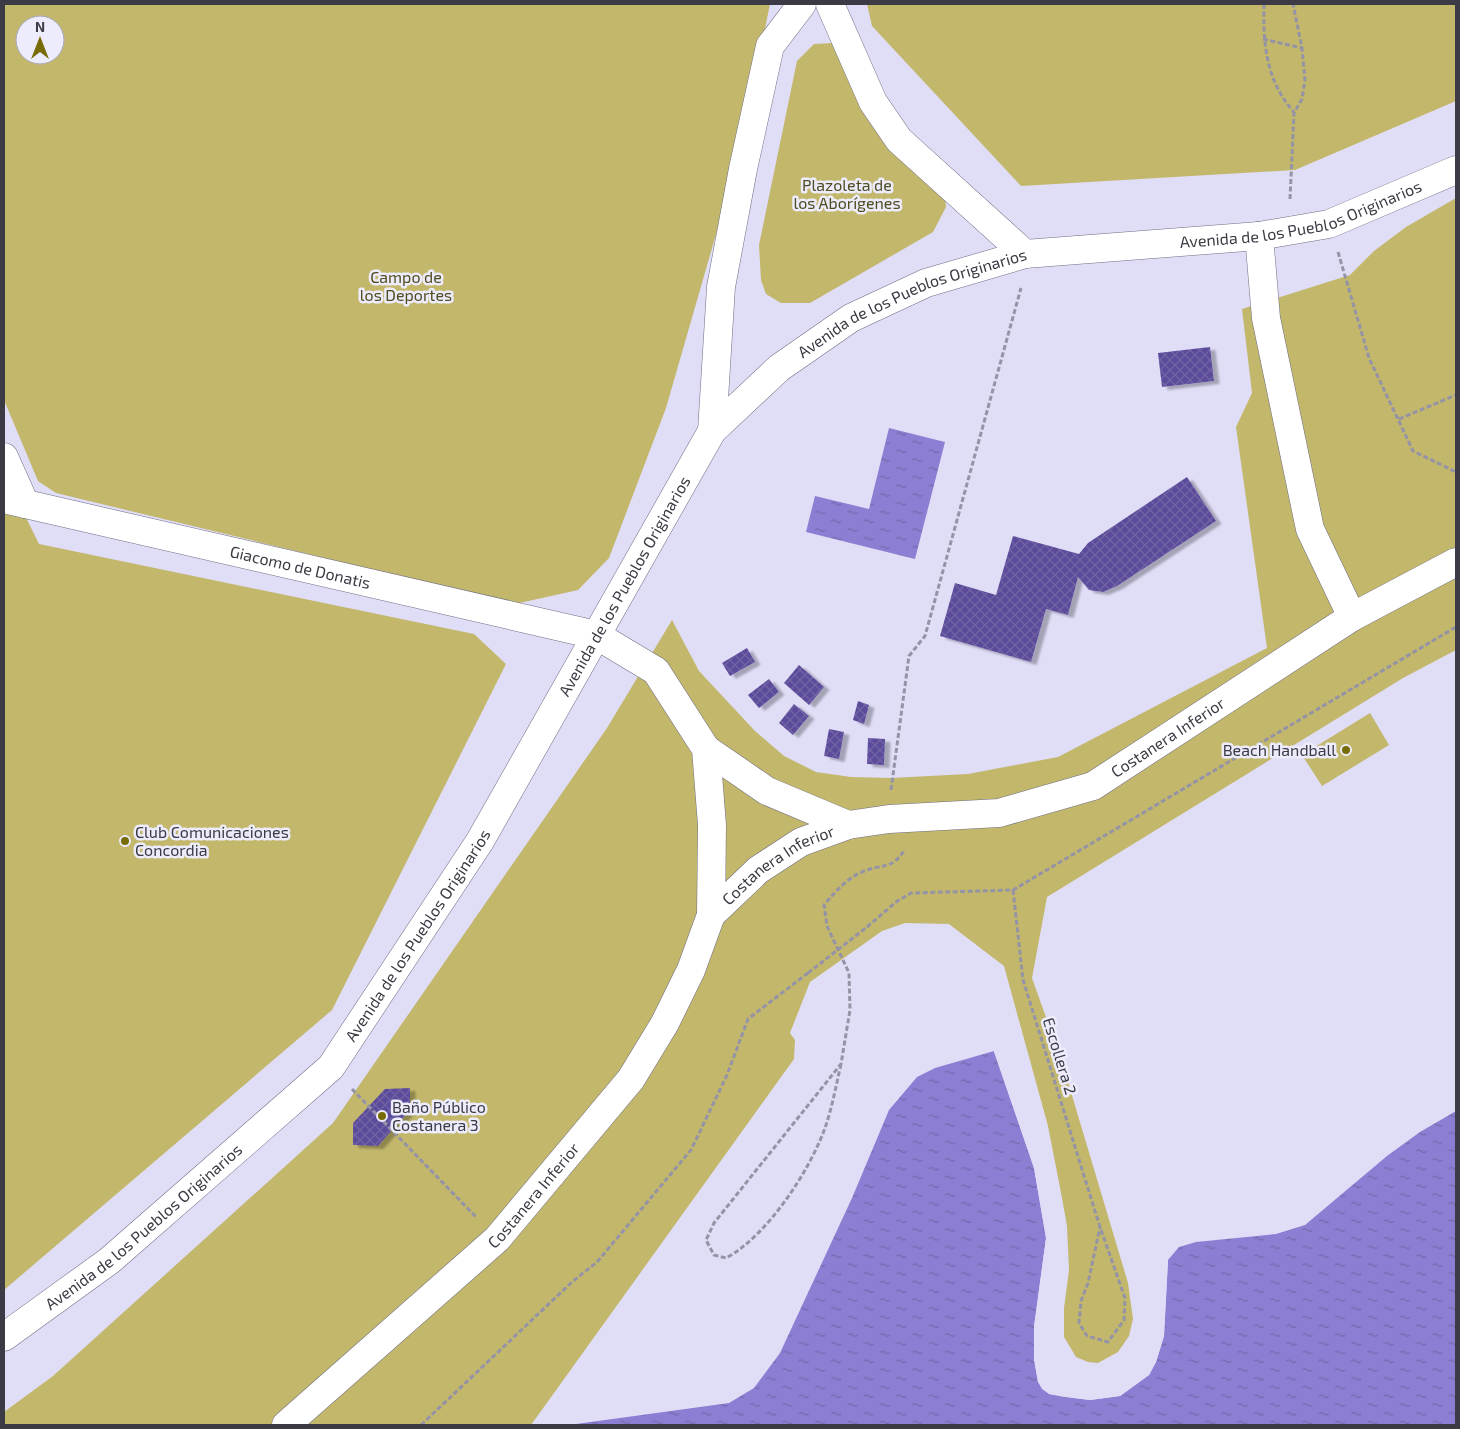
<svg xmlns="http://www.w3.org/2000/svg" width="1460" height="1429" viewBox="0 0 1460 1429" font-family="'Exo 2',sans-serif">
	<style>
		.park { fill: #c2b76b; fill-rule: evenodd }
		.water { fill: url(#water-ripples) }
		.pier { fill: #e0ddf7 }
		.building { fill: url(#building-cross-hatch); filter: url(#shadow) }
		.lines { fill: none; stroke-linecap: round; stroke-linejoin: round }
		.minor-casing { stroke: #6f6d84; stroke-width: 29 }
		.path { stroke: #9593a6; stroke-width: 3; stroke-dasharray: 5 2.5; stroke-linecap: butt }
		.minor { stroke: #fff; stroke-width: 28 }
		.path-bridge { stroke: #9593a6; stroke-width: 3; stroke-dasharray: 5 2.5; stroke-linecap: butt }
		.poi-dot { fill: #776b03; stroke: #edecfc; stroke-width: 2 }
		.labels { text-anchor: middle; stroke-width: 5; stroke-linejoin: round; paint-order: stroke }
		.park-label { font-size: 16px; fill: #514b20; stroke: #edecfc }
		.street-label { font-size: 16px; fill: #3c3a45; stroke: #edecfc }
		.poi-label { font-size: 16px; fill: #3c3a45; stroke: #edecfc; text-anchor: start }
	</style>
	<defs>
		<pattern id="water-ripples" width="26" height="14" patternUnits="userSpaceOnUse" patternTransform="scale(1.25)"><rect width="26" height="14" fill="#8c7ed2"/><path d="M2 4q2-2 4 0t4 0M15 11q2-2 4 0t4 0" fill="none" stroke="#7468ac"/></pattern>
		<pattern id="building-cross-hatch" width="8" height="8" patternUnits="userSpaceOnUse" patternTransform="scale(1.25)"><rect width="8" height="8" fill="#5c4c9b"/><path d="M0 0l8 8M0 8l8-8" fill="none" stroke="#7164a4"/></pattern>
		<filter id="shadow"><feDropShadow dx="5.5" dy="3" stdDeviation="1" flood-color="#0004"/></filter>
	</defs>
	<rect width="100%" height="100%" fill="#e0ddf7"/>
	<!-- park -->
	<g class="park">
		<path d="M4 4H770L740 151 666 408 609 558 578 590 515 604 56 493 38 481 4 400ZM25 25H55V55H25Z"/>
		<path d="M867 4H1456V101L1295 170 1021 186 872 26Z"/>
		<path d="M833 43 944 188 946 207 933 232 810 303H781L766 294 761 280 759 245 797 61 814 44Z"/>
		<path d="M1456 198V650L1403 678 1047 897 1032 978 1062 1062 1128 1283 1133 1319 1129 1336 1118 1352 1098 1363 1088 1362 1076 1357 1064 1337V1308L1069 1270 1067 1226 1062 1198 1048 1126 1004 966 949 924 905 923 882 931 810 982 790 1033 795 1040 794 1059 531 1425H4V1412L53 1376 333 1123 607 728 672 620 699 671 755 731 784 756 816 772 851 777 891 778 968 774 1058 757 1267 648 1236 427 1252 393 1242 309 1350 275 1374 251 1406 227Z"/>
		<path d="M4 473 39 544 474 634 506 664 332 1010 4 1290Z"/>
		<path d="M1370 713 1389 745 1322 786 1302 755Z"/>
	</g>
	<!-- water -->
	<g class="water">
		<path d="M889 428 945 442 915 559 806 532 815 496 869 509Z"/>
		<path d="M994 1051 1034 1168 1046 1238 1034 1327V1359L1038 1382 1049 1394 1090 1400 1120 1396 1149 1375 1156 1362 1164 1336 1168 1260 1179 1247 1196 1242 1276 1234 1305 1225 1387 1156 1420 1132 1456 1111V1425H569L729 1403 754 1388 780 1353 852 1198 889 1110 917 1077 935 1068Z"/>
	</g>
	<!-- pier -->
	<path class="pier" d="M993 1049 996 1050 1036 1168 1048 1238 1037 1327 1036 1359 1044 1387 1064 1395 1106 1396 1119 1394 1147 1374 1153 1361 1161 1335 1167 1257 1168 1260 1164 1336 1156 1362 1149 1375 1120 1396 1090 1400 1064 1397 1049 1394 1042 1389 1038 1382 1034 1359V1327L1046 1238 1034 1168Z"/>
	<!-- building -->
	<g class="building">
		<path d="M1210 347 1214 381 1162 387 1158 353Z"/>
		<path d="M1187 477 1216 521 1117 586 1103 592 1089 590 1078 577 1068 615 1046 609 1031 662 940 636 955 583 996 595 1013 536 1079 554 1088 543Z"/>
		<path d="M747 648 755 662 730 676 722 663Z"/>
		<path d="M799 665 824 687 809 705 784 683Z"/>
		<path d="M769 679 779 692 759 708 748 695Z"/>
		<path d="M858 701 869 705 864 724 853 720Z"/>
		<path d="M794 704 809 716 793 735 779 723Z"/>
		<path d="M829 729 844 732 839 759 824 756Z"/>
		<path d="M868 738 885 739 884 765 867 764Z"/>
		<path d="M410 1088V1110L378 1146 353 1145V1123L385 1089Z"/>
	</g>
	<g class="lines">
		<defs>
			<g id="minor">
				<path d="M830 4 873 102 899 140 1025 254"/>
				<path d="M1259 236 1266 318 1310 529 1352 617"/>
				<path d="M712 431 721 287 743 169 770 46 802 4"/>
				<path d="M4 457 25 504"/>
				<path id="s1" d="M4 499 596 635 656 671 706 749 712 825 711 915"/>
				<path d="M706 749 767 791 848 825"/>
				<path id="s2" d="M4 1337 109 1261 331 1067 480 841 712 431 779 368 851 318 926 283 1025 254 1259 236 1329 224 1456 170"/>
				<path id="s3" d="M286 1425 497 1239 631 1079 665 1023 691 970 711 915 758 870 801 842 848 825 889 819 999 813 1093 786 1352 617 1456 562"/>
			</g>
		</defs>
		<!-- minor casing -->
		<use href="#minor" class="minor-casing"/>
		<!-- path -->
		<g class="path">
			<path d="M1264 4C1263 44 1266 81 1294 112"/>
			<path d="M1263 39 1302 48"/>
			<path d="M1290 199 1294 113 1302 99 1305 80 1302 48 1293 4"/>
			<path d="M1338 252 1369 358 1413 451 1456 472"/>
			<path d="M1399 419 1456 395"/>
			<path d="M891 790 909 656 925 636 1021 288"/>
			<path d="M1013 890 1023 980 1100 1227 1125 1298 1124 1320 1108 1342 1087 1336 1079 1323 1081 1301 1088 1283 1100 1227"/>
			<path d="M867 927 896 902 911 893 1013 890 1456 627"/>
			<path d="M841 1064C836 1086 832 1108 825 1128 809 1172 767 1236 726 1258L714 1255 706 1240 714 1223 841 1064 850 1010 849 973 827 926 824 905C835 892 846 879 862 872 882 863 892 871 905 849"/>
			<path d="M352 1089 476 1217"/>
			<path d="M421 1425 572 1282 597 1262 691 1150 727 1075 748 1019 808 973"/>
		</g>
		<!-- minor -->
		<use href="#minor" class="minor"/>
		<!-- path-bridge -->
		<path class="path-bridge" d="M808 973 867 927"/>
	</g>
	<!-- markers -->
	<g class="poi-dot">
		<circle cx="1346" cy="750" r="5"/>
		<circle cx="125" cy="841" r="5"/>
		<circle cx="382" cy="1116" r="5"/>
	</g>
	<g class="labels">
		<!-- park labels -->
		<g class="park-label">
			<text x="847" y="191">Plazoleta de<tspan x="847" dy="18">los Aborígenes</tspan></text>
			<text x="406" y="283">Campo de<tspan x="406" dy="18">los Deportes</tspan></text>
		</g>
		<!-- street labels -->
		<g class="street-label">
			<text dy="6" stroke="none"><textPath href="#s2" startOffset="1812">Avenida de los Pueblos Originarios</textPath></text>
			<text dy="6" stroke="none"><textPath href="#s2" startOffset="1408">Avenida de los Pueblos Originarios</textPath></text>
			<text dy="6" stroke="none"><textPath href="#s1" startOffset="304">Giacomo de Donatis</textPath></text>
			<text dy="6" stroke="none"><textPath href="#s2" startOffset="988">Avenida de los Pueblos Originarios</textPath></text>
			<text dy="6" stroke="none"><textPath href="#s3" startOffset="1178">Costanera Inferior</textPath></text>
			<text dy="6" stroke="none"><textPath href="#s3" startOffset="758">Costanera Inferior</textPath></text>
			<text dy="6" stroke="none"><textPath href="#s2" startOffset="582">Avenida de los Pueblos Originarios</textPath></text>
			<text transform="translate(1060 1056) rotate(73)" y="6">Escollera 2</text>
			<text dy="6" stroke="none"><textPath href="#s3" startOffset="338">Costanera Inferior</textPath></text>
			<text dy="6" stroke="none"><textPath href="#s2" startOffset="178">Avenida de los Pueblos Originarios</textPath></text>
		</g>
		<!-- poi labels -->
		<g class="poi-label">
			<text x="1336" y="756" text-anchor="end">Beach Handball</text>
			<text x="135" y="838">Club Comunicaciones<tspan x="135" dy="18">Concordia</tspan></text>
			<text x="392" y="1113">Baño Público<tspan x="392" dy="18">Costanera 3</tspan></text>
		</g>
	</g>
	<!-- border -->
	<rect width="1460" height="1429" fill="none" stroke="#3c3a45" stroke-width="10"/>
	<!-- north arrow -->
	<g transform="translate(40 40)"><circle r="24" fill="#edecfc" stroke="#a6a5b3"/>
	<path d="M0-4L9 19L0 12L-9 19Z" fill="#776b03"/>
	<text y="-8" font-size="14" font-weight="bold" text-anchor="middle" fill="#3c3a45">N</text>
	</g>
</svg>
